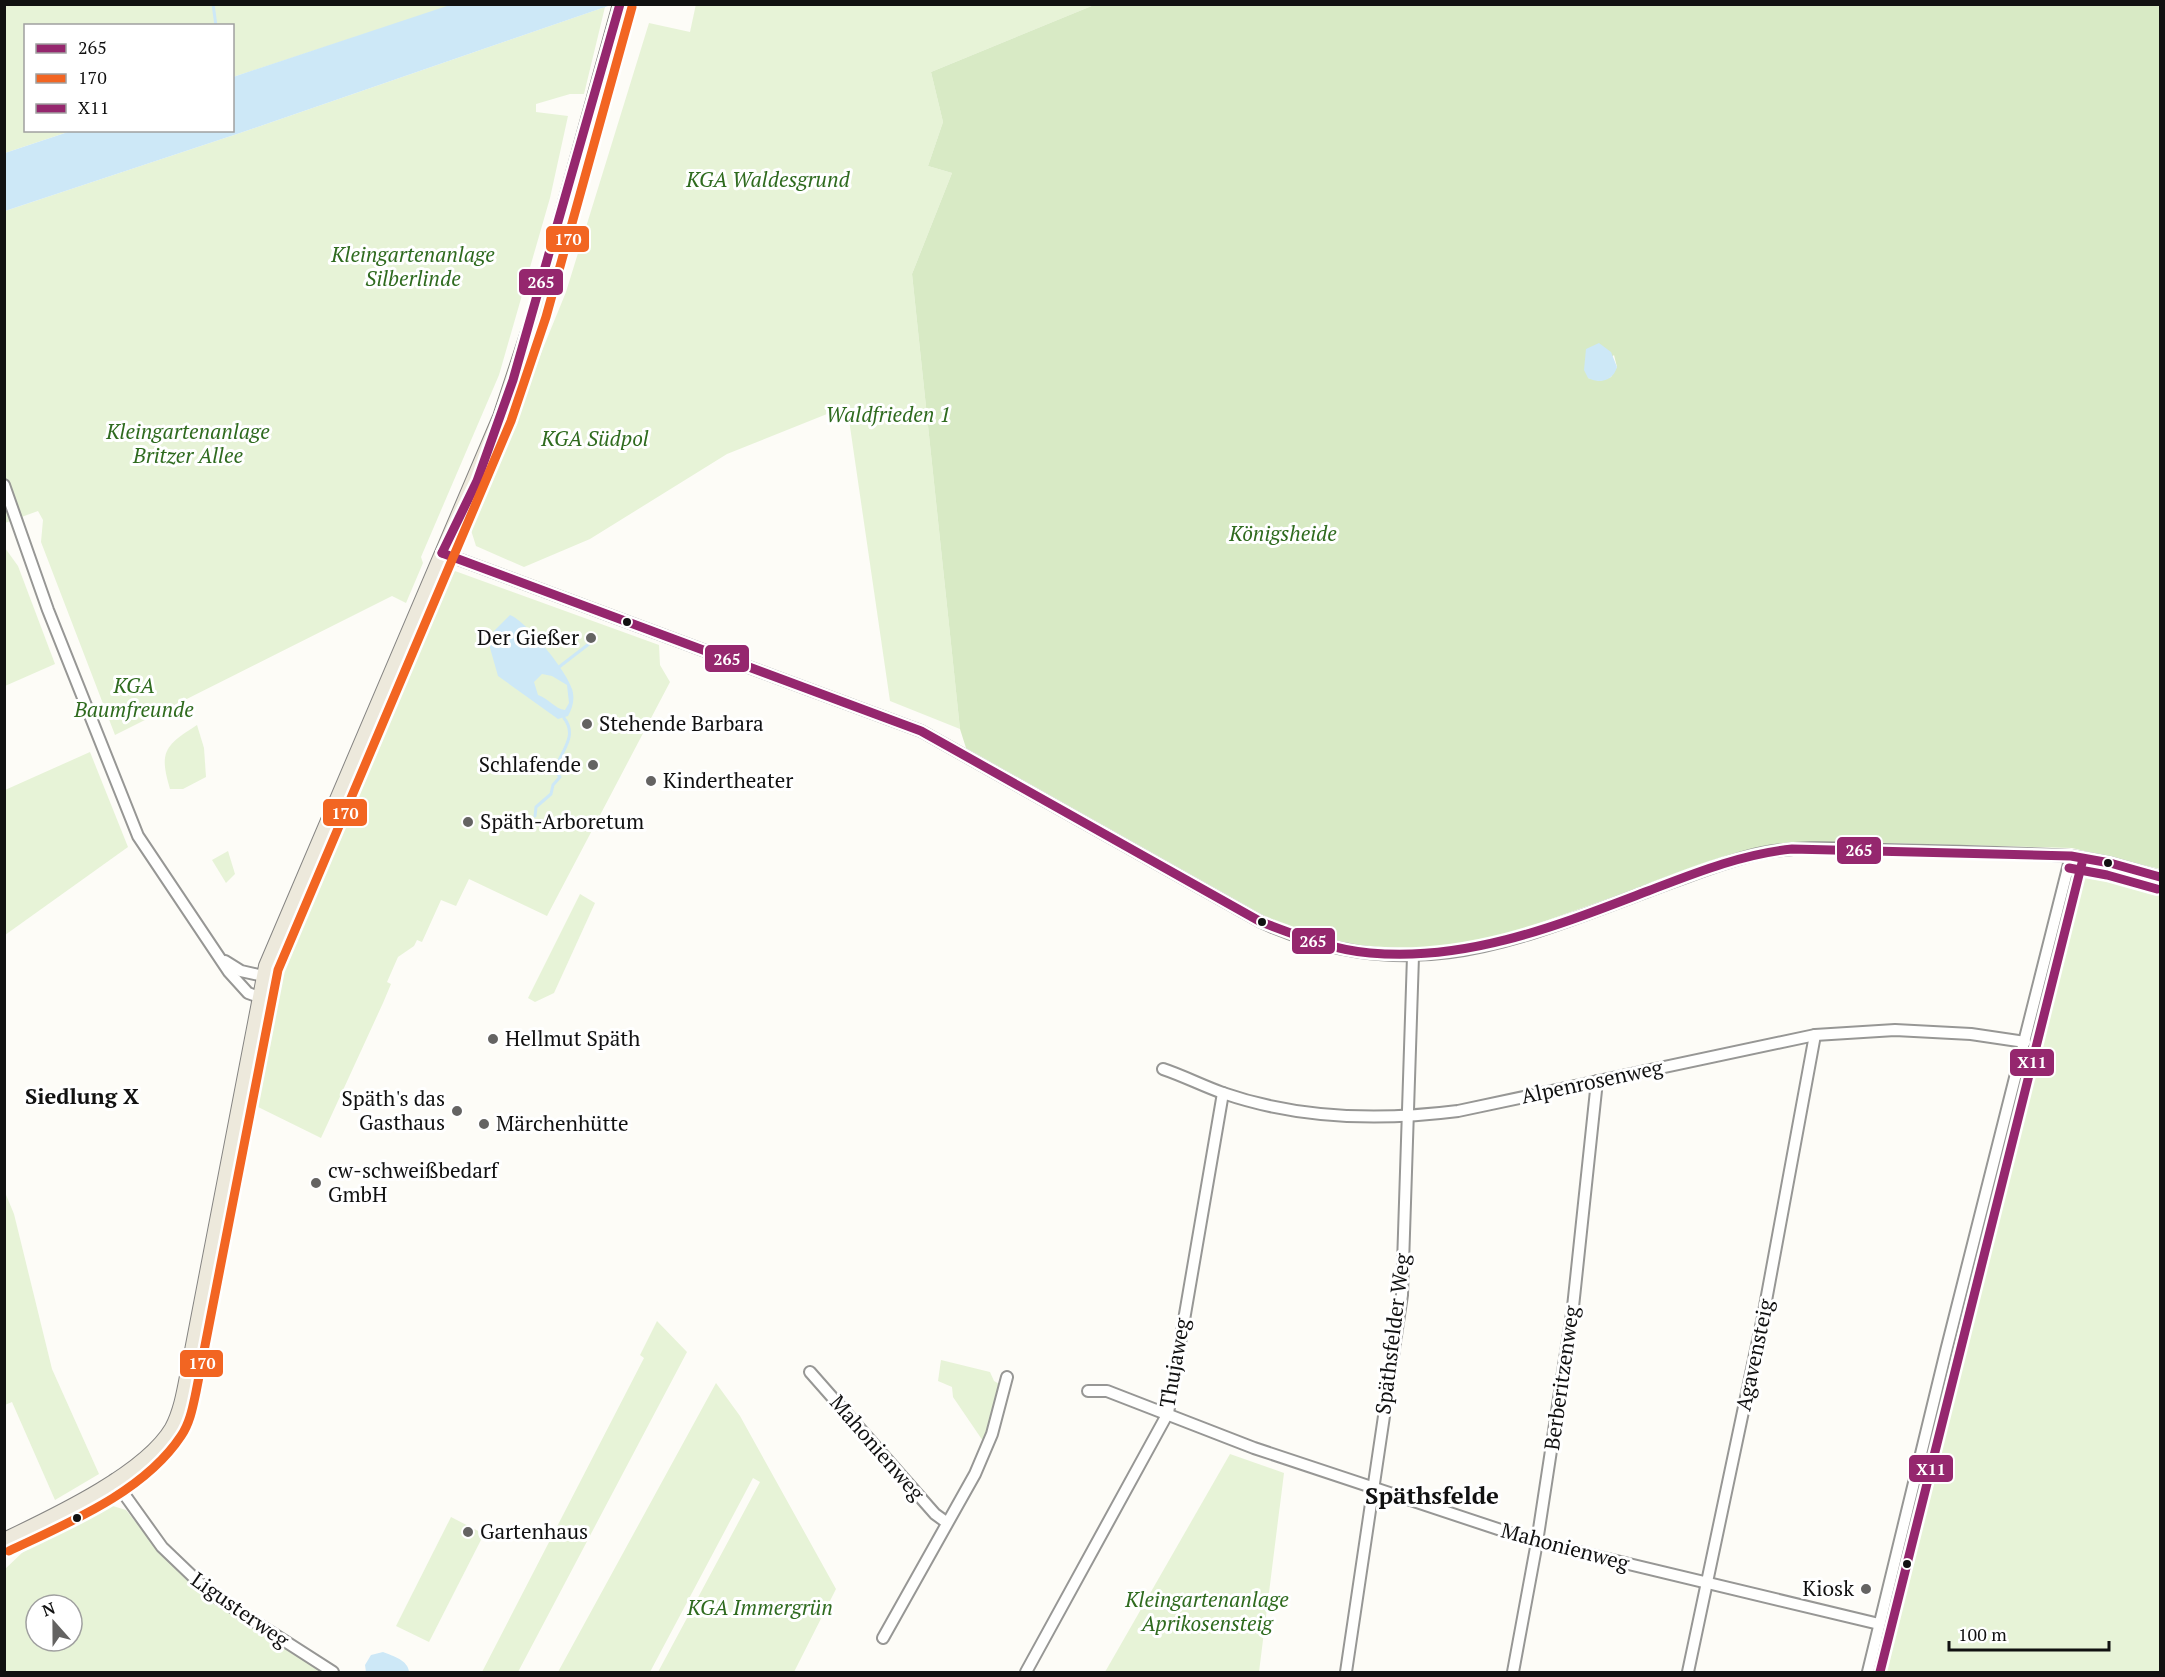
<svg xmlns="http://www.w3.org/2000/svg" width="2165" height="1677" viewBox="0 0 2165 1677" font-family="'PT Serif',serif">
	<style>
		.green { fill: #e7f3d7; fill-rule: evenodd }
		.forest { fill: #d8eac5; fill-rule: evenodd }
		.water { fill: #cde8f7; fill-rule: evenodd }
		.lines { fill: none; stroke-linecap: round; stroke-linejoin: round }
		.stream { stroke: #cde8f7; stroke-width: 3 }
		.minor-casing { stroke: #979795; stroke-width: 14 }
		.major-casing { stroke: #858482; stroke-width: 16 }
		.minor { stroke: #fffffe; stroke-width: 10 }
		.major { stroke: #ede9dc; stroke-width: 14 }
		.bus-1-casing { stroke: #fff; stroke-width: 14 }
		.bus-2-casing { stroke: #fff; stroke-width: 14 }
		.bus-3-casing { stroke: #fff; stroke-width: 14 }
		.bus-1 { stroke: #95276e; stroke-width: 9 }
		.bus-2 { stroke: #f26522; stroke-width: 9 }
		.bus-3 { stroke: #95276e; stroke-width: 9 }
		.bus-dot { fill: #111; stroke: #fff; stroke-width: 2 }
		.poi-dot { fill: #646362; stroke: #fff; stroke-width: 2 }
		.labels { text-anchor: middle; stroke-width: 6; stroke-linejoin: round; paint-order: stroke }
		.park-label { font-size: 21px; font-style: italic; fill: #2f6b1f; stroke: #fff }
		.poi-label { font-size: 21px; fill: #111; stroke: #fff; text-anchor: start }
		.street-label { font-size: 21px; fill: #111; stroke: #fff }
		.neighbourhood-label { font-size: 22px; font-weight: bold; fill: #111; stroke: #fff }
		.quarter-label { font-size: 24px; font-weight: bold; fill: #111; stroke: #fff }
		.line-badge { stroke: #fff; stroke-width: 2 }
		.badge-label { font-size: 16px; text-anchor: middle; font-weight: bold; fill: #fff }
	</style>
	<rect width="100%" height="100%" fill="#fdfcf7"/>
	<!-- green -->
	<g class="green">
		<path d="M696 4 1094 5 931 72 943 122 928 166 952 173 912 274 960 729 890 701 847 406 727 454 590 539 524 567 476 546 470 527 566 292 649 23 690 32Z"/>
		<path d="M4 5H453L233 77 232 26H26V130L71 131 5 153Z"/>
		<path d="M605 7 584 94H570L536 104V112L568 116 550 198 499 375 421 557 423 563 406 603 392 596 115 735 41 542 43 520 38 511 5 523V211L240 133Z"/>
		<path d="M5 548 18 566 55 664 5 686Z"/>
		<path d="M455 571 659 645 660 665 670 682 547 916 469 879 456 906 441 900 422 942 417 940 414 946 398 957 387 982 391 984 383 1003 321 1138 250 1103 277 969 442 577Z"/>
		<path d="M197 725 204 748 206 777 183 789H170C159 752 164 746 197 725Z"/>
		<path d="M90 752 128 847 5 935V790Z"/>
		<path d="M228 851 235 874 226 883 212 860Z"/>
		<path d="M2083 869 2134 886 2160 892V1672H1880L1985 1223Z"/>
		<path d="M580 894 595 903 554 993 535 1002 528 998Z"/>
		<path d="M4 1190 14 1214 52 1369 99 1474 55 1500 12 1402 5 1405Z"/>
		<path d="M657 1321 687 1352 518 1672H482L644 1358 640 1355Z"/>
		<path d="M941 1360 990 1372 994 1381 1001 1385 983 1441 953 1397 952 1387 938 1381Z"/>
		<path d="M716 1383 740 1416 836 1589 794 1672H658L760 1482 753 1478 650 1672H558Z"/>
		<path d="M1230 1454 1284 1473 1259 1672H1105Z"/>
		<path d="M103 1503 126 1510 158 1550 213 1603 322 1672H5L4 1570 25 1550ZM36 1605H72V1641H36Z"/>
		<path d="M451 1517 484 1534 429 1642 396 1626Z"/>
	</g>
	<!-- forest -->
	<path class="forest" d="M1094 5H2160V869L2072 848 1850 842 1771 846 1727 856 1498 938C1423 954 1352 953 1281 925L966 748 960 729 912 274 952 173 928 166 943 122 931 72ZM1614 355 1617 367 1611 377 1600 381 1588 378Z"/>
	<!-- water -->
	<g class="water">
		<path d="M453 4 611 5 240 133 5 211V153L71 131 232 130 233 77Z"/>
		<path d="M1599 343 1611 352 1617 367C1613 381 1600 384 1588 378L1584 370 1586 349Z"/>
		<path d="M510 615C526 621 567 671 572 689 575 699 573 707 568 716L558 719 498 676 490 648 491 634ZM542 674 552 676 567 685 569 703 565 710C555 709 548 698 538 695L534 682Z"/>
		<path d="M383 1652C393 1656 408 1660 409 1672H366L365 1665 371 1655Z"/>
	</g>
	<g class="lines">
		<!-- stream -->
		<g class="stream">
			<path d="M213 4 216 26"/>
			<path d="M559 667 594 640"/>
			<path d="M535 816 536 807 551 794 553 785 560 777 555 771C559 753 579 737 564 718"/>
		</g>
		<defs>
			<g id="minor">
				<path d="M4 485 48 610 138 836 229 972 248 993 259 997"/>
				<path d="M442 553 921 731 1261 922C1415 992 1521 938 1667 884 1698 873 1729 860 1762 853 1802 845 1844 849 1884 850 1947 851 2009 853 2071 856L2110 863 2160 877"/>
				<path d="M225 961 241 971 263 976"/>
				<path d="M1163 1069C1184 1076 1203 1086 1223 1093 1298 1119 1379 1121 1458 1111L1815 1035 1895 1030 1971 1034 2025 1042"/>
				<path d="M810 1372 935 1514 946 1522"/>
				<path d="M1088 1391H1107L1254 1448 1537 1542 1879 1624"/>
				<path d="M114 1480 162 1547 210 1593 333 1672"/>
				<path d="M883 1638 975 1474 992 1434 1007 1377"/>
				<path d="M1026 1672 1168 1413 1223 1093"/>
				<path d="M1346 1672 1402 1295 1413 956"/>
				<path d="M1513 1672 1537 1542 1573 1307 1597 1081"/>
				<path d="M1688 1672 1763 1317 1815 1035"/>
				<path d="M1868 1672 1946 1351 2071 856"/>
			</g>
			<path id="major" d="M4 1540C52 1517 145 1474 172 1428 182 1409 185 1386 189 1366L266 966 500 417 534 314 620 4"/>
		</defs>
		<!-- minor casing -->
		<use href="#minor" class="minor-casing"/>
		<!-- major casing -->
		<use href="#major" class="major-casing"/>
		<!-- minor -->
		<use href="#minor" class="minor"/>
		<!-- major -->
		<use href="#major" class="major"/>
		<defs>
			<g id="bus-1">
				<path d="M442 553 921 731 1261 922C1296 935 1332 950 1370 953 1468 962 1559 925 1648 891 1695 873 1742 854 1792 849L2071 856 2110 863 2160 877"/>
				<path d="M442 553 477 481 513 380 620 4"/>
			</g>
			<path id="bus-2" d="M9 1551C68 1523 144 1492 181 1436 190 1423 193 1406 196 1392L278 970 511 421 546 317 632 7"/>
			<g id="bus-3">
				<path d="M2069 868 2107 875 2157 889"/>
				<path d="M1880 1672 2083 859"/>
			</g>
		</defs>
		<!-- bus-1 casing -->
		<use href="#bus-1" class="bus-1-casing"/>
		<!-- bus-2 casing -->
		<use href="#bus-2" class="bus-2-casing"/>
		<!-- bus-3 casing -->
		<use href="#bus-3" class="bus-3-casing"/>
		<!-- bus-1 -->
		<use href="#bus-1" class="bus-1"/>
		<!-- bus-2 -->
		<use href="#bus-2" class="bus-2"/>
		<!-- bus-3 -->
		<use href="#bus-3" class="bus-3"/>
	</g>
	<!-- markers -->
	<g class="bus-dot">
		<circle cx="627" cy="622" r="5"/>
		<circle cx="2108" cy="863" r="5"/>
		<circle cx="1262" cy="922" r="5"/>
		<circle cx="77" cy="1518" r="5"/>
		<circle cx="1907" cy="1564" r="5"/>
	</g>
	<g class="poi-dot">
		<circle cx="591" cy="638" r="6"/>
		<circle cx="587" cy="724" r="6"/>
		<circle cx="593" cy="765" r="6"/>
		<circle cx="651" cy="781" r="6"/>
		<circle cx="468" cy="822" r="6"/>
		<circle cx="493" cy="1039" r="6"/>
		<circle cx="457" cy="1111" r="6"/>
		<circle cx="484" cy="1124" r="6"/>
		<circle cx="316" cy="1183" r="6"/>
		<circle cx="468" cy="1532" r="6"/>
		<circle cx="1866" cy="1589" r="6"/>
	</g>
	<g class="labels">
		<!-- park labels -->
		<g class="park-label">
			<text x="768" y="187">KGA Waldesgrund</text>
			<text x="413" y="262">Kleingartenanlage<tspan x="413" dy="24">Silberlinde</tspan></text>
			<text x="888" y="422">Waldfrieden 1</text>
			<text x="188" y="439">Kleingartenanlage<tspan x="188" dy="24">Britzer Allee</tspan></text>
			<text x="595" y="446">KGA Südpol</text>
			<text x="1283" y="541">Königsheide</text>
			<text x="134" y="693">KGA<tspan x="134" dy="24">Baumfreunde</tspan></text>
			<text x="1207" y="1607">Kleingartenanlage<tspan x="1207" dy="24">Aprikosensteig</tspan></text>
			<text x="760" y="1615">KGA Immergrün</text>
		</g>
		<!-- poi labels -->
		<g class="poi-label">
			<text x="579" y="645" text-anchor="end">Der Gießer</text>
			<text x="599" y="731">Stehende Barbara</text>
			<text x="581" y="772" text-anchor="end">Schlafende</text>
			<text x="663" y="788">Kindertheater</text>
			<text x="480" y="829">Späth-Arboretum</text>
			<text x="505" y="1046">Hellmut Späth</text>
			<text x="445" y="1106" text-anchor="end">Späth's das<tspan x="445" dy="24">Gasthaus</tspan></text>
			<text x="496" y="1131">Märchenhütte</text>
			<text x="328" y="1178">cw-schweißbedarf<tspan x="328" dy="24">GmbH</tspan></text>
			<text x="480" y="1539">Gartenhaus</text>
			<text x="1854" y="1596" text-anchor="end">Kiosk</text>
		</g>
		<!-- street labels -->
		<g class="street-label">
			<text transform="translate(1592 1082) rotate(-12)" y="7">Alpenrosenweg</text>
			<text transform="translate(1393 1334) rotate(-83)" y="7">Späthsfelder Weg</text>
			<text transform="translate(1755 1355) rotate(-78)" y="7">Agavensteig</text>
			<text transform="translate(1175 1363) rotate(-80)" y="7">Thujaweg</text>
			<text transform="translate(1562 1378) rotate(-82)" y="7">Berberitzenweg</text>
			<text transform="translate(877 1448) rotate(49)" y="7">Mahonienweg</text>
			<text transform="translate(1565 1547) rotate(15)" y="7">Mahonienweg</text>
			<text transform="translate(240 1610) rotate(35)" y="7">Ligusterweg</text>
		</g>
		<!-- neighbourhood labels -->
		<g class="neighbourhood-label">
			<text x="82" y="1104">Siedlung X</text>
		</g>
		<!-- quarter labels -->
		<g class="quarter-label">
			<text x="1432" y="1504">Späthsfelde</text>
		</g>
	</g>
	<g class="line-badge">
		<rect x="545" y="225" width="45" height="28" rx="6" fill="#f26522"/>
		<rect x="518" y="268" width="46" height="28" rx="6" fill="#95276e"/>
		<rect x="704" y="644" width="46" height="29" rx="6" fill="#95276e"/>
		<rect x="322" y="798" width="46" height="29" rx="6" fill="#f26522"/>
		<rect x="1836" y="836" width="46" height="29" rx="6" fill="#95276e"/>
		<rect x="1291" y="927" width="45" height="28" rx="6" fill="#95276e"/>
		<rect x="2009" y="1048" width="46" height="29" rx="6" fill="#95276e"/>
		<rect x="179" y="1349" width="45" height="29" rx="6" fill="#f26522"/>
		<rect x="1908" y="1454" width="46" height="29" rx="6" fill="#95276e"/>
	</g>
	<g class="badge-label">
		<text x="568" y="245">170</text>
		<text x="541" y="288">265</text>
		<text x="727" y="665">265</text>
		<text x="345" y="819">170</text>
		<text x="1859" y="856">265</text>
		<text x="1313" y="947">265</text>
		<text x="2032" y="1068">X11</text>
		<text x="202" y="1369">170</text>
		<text x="1931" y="1475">X11</text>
	</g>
	<!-- border -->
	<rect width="2165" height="1677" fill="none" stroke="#111111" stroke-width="12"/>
	<!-- legend -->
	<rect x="24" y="24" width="210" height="108" fill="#ffffff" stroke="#a0a0a0" stroke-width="1.5"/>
	<rect x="36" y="44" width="30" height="9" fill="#95276e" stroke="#a0a0a0" stroke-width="1.5"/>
	<text x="78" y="54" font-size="18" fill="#111111">265</text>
	<rect x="36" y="74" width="30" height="9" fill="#f26522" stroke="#a0a0a0" stroke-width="1.5"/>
	<text x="78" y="84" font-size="18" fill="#111111">170</text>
	<rect x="36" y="104" width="30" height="9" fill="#95276e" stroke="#a0a0a0" stroke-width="1.5"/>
	<text x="78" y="114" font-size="18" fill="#111111">X11</text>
	<!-- north arrow -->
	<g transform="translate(54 1623) rotate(339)"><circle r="28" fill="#ffffff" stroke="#a0a0a0" stroke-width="1.5"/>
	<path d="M0-4.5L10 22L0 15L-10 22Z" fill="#646362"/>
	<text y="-9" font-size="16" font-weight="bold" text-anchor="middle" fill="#111111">N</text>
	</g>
	<!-- scale -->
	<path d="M1949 1641v9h160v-9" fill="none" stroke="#111111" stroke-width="3"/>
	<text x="1958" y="1641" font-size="18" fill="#111111" stroke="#ffffff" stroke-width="4.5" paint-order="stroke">100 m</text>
</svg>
